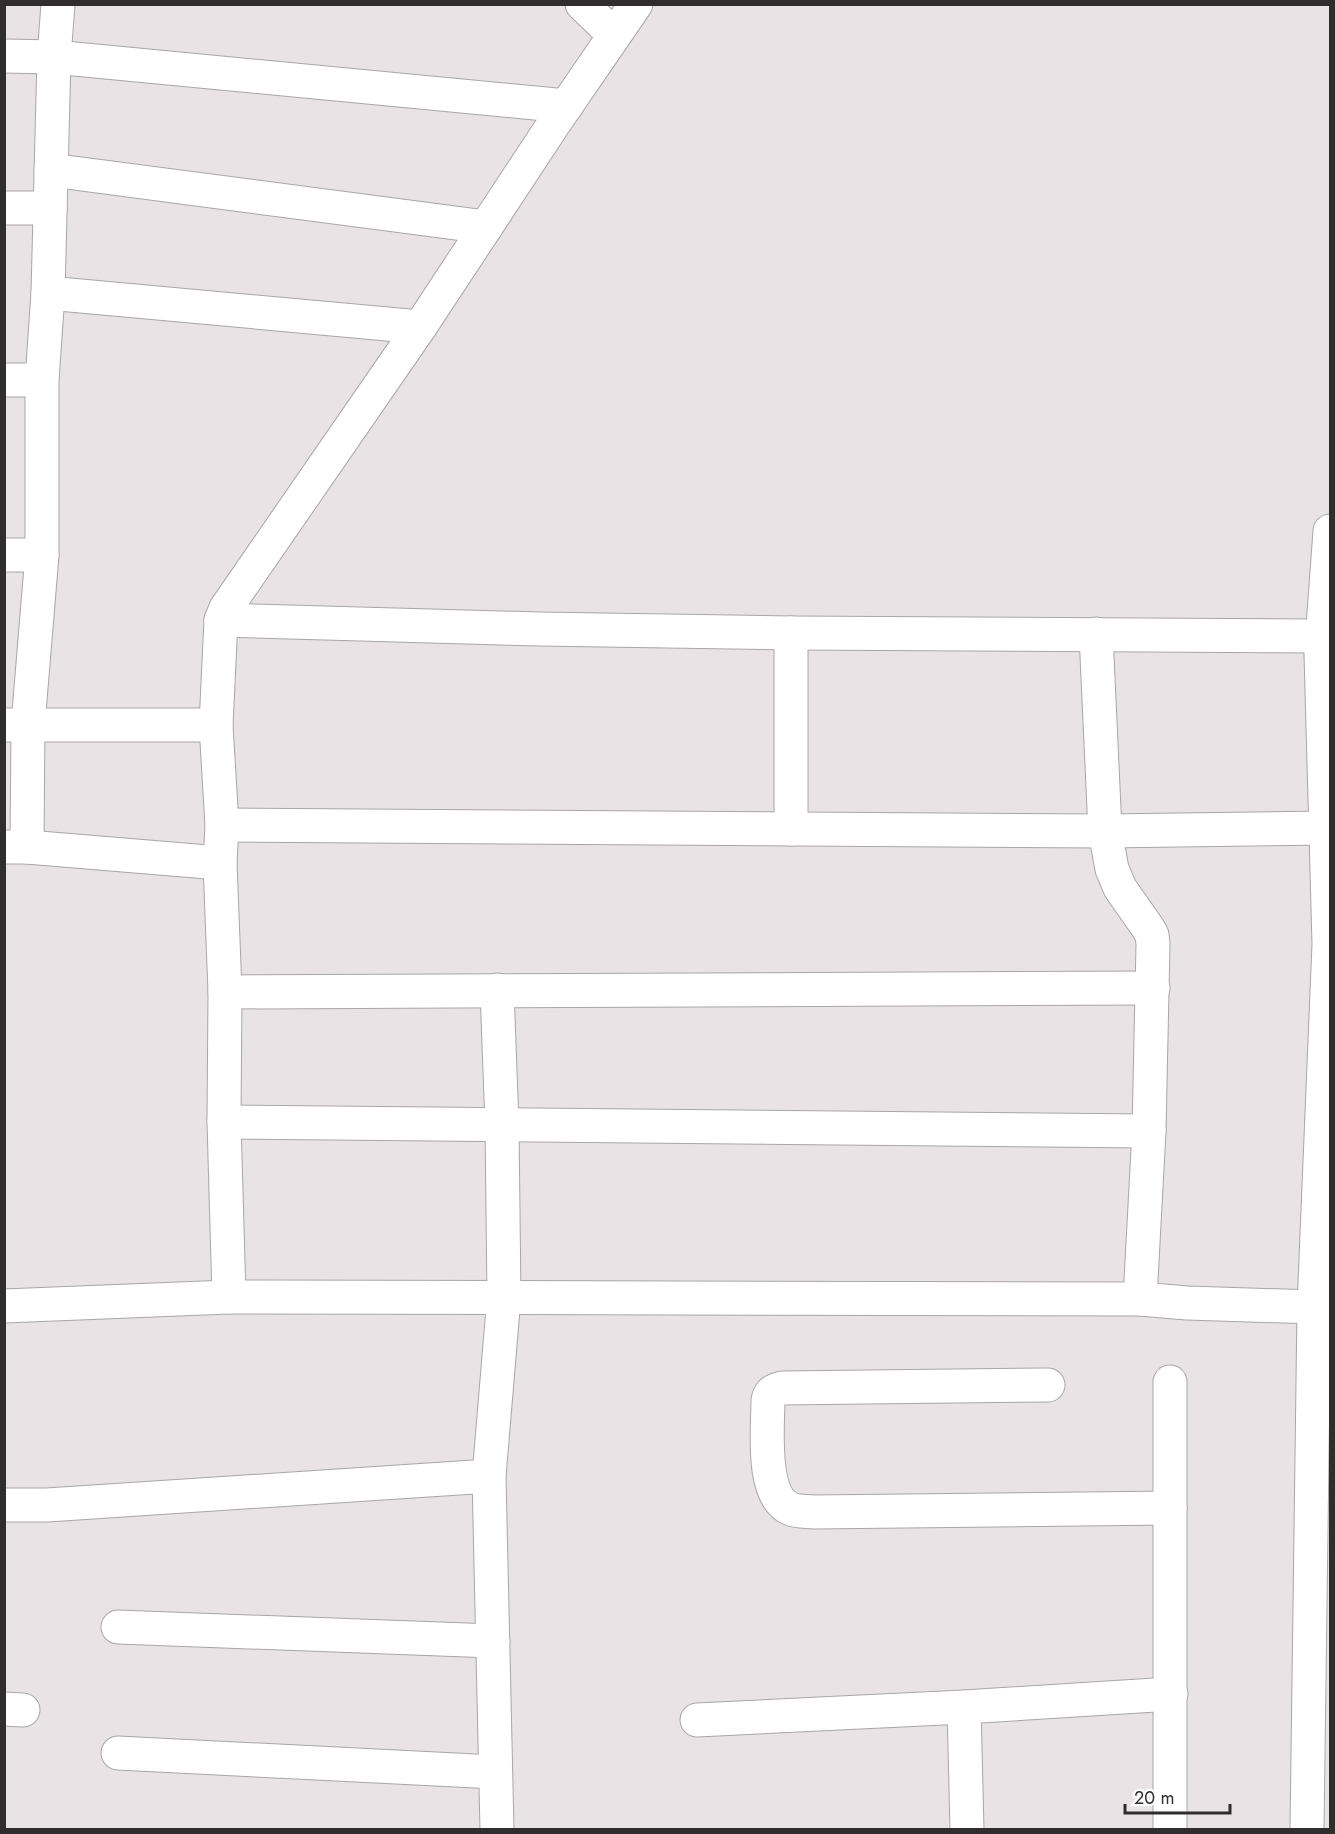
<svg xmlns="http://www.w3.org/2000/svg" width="1335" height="1834" viewBox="0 0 1335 1834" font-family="Jost,sans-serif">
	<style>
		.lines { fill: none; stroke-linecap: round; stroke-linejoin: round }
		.minor-casing { stroke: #aaa5a7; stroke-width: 35 }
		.minor { stroke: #fff; stroke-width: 33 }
	</style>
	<rect width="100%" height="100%" fill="#e9e3e6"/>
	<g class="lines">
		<defs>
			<g id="minor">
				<path d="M582 4 614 35"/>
				<path d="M4 56 54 57 566 106"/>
				<path d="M51 170 486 227"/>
				<path d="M4 208H50"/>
				<path d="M48 293 420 327"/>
				<path d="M4 380H42"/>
				<path d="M4 555H42"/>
				<path d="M221 620 539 629 791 633 1323 636"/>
				<path d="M791 633V829"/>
				<path d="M1096 634 1105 831 1112 869 1120 888 1148 928 1152 935 1153 944 1149 1131 1140 1299"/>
				<path d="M5 725H216"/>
				<path d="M222 825 1105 831 1326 828"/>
				<path d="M4 847H27L28 724 42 555V380L48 293 54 57 58 4"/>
				<path d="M27 847 220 863"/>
				<path d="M225 992 1153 988"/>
				<path d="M224 1122 1149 1131"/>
				<path d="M229 1297 1140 1299 1187 1303 1314 1307 1330 1309"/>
				<path d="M4 1306 229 1297 224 1122 225 992 220 863 222 825 216 725 221 620 226 608 420 327 553 125 636 4"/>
				<path d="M1170 1382V1830"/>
				<path d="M1048 1385 782 1388C775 1390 770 1391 768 1400 768 1427 760 1497 791 1509 798 1512 807 1511 814 1512L1170 1508"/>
				<path d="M4 1505H47L489 1476"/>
				<path d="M118 1627 493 1641"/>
				<path d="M964 1707 967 1830"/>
				<path d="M4 1709 23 1710"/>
				<path d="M697 1720 964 1707 1171 1694"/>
				<path d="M118 1753 495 1772"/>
				<path d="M497 1830 489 1476 504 1297 502 1125 497 990"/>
				<path d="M1307 1830 1314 1307 1329 944 1321 654 1330 531"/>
			</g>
		</defs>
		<!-- minor casing -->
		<use href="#minor" class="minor-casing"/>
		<!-- minor -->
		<use href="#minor" class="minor"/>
	</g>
	<!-- border -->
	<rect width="1335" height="1834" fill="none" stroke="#2f2d2e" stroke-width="12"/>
	<!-- scale -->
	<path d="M1125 1804v9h105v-9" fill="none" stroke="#2f2d2e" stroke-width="3"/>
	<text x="1134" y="1804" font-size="18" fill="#2f2d2e" stroke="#ffffff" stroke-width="4.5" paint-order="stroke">20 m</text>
</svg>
